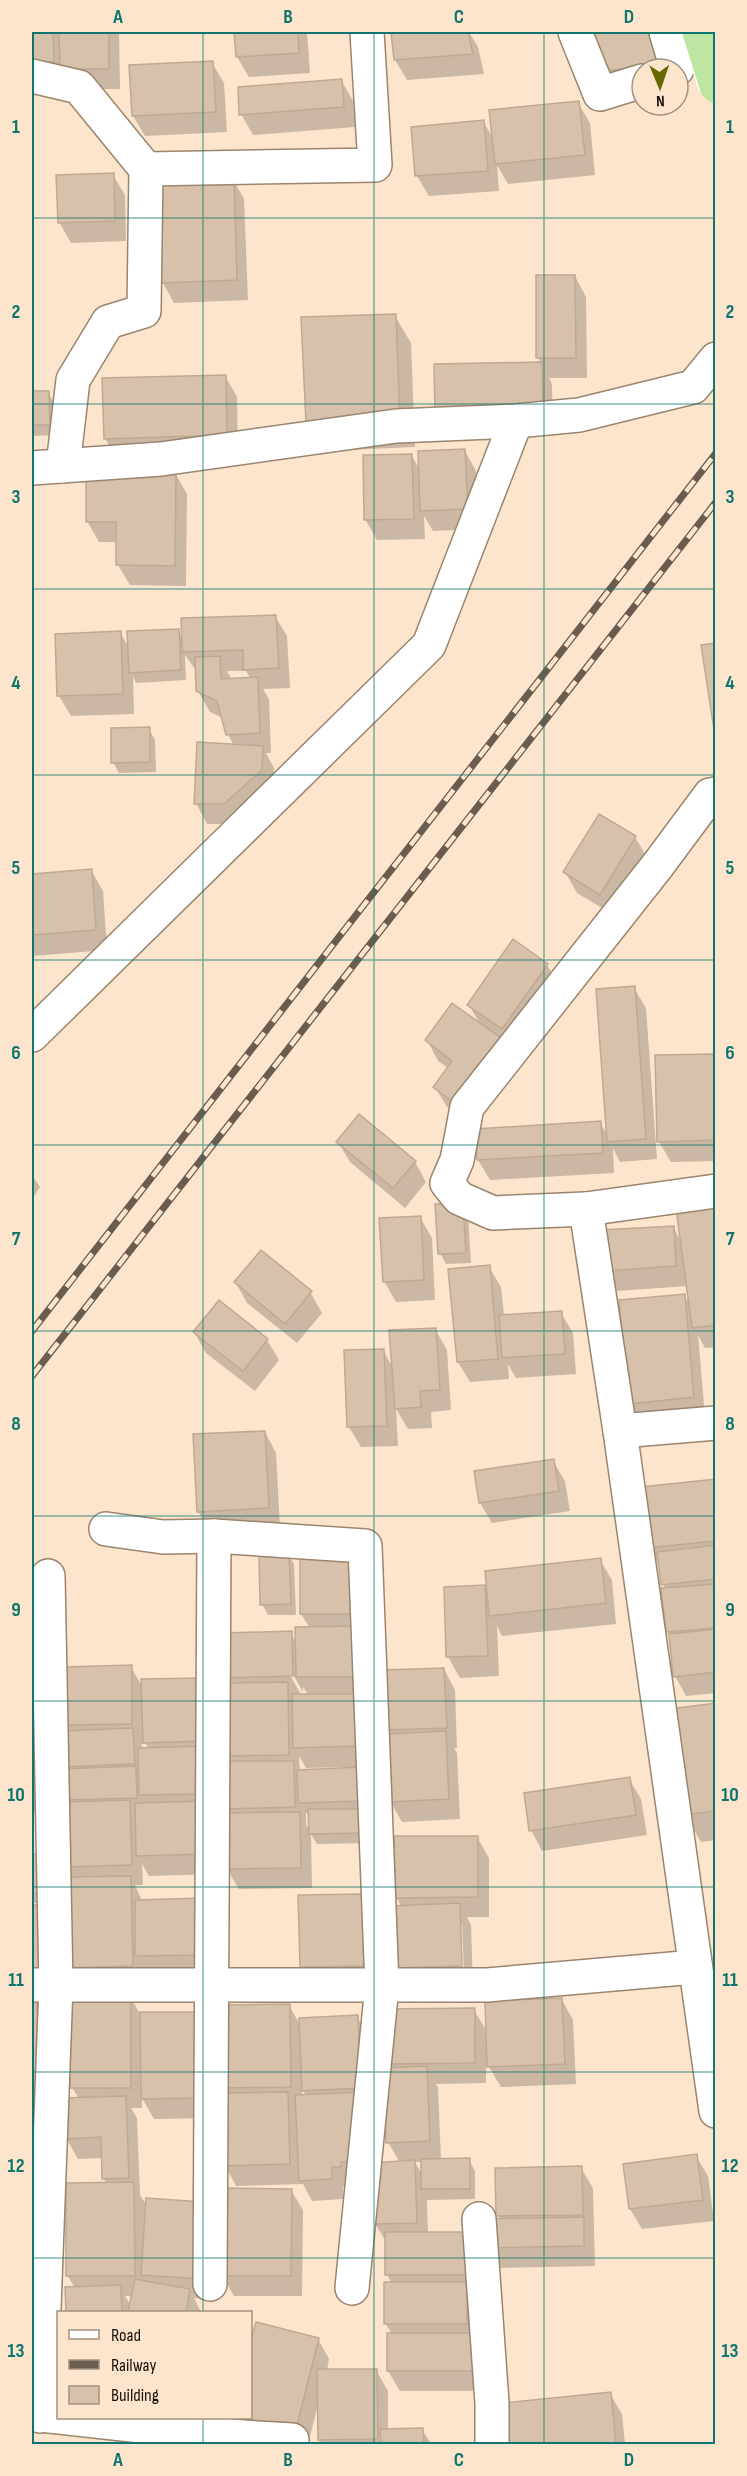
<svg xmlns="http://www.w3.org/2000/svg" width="747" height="2476" viewBox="0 0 747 2476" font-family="'Sofia Sans Condensed',sans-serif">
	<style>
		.shadow { fill: #0003; fill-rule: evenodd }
		.building { fill: #d8c1aa; stroke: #bfa992; stroke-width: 1.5 }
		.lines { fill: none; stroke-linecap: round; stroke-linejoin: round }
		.minor-casing { stroke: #9a856e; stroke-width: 36 }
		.minor { stroke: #fff; stroke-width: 33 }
		.rail-casing { stroke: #6a5d4f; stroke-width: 7 }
		.rail { stroke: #fde5cd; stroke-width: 4.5; stroke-dasharray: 14; stroke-linecap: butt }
		.major-bridge-casing { stroke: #fff; stroke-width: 36; stroke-linecap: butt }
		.major-bridge { stroke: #bce6a1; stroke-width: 33 }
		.grid { fill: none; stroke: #0f766e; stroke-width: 1.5; stroke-opacity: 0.55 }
		.neatline { fill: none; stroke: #0f766e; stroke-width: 2 }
		.grid-label { font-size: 20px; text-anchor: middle; font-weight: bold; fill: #0f766e }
	</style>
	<rect width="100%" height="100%" fill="#fde5cd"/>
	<!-- shadow -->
	<g class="shadow">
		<path d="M32 32H119L120 89H73L32 83Z"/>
		<path d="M236 32H307L310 73 249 77 237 57Z"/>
		<path d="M393 32H469L478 47 484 74 407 80 395 60Z"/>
		<path d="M588 32H662L674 69H642L623 98Z"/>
		<path d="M212 63 224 83 227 132 145 136 133 116Z"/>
		<path d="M341 80 353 101 355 127 253 135 241 114Z"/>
		<path d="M578 103 590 123 595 175 508 184 497 165 499 191 429 196 417 176 412 128 483 122 494 139Z"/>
		<path d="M113 175 125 195 126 241 71 243 59 222Z"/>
		<path d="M233 179 244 199 248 300 174 303 163 283Z"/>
		<path d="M575 276 586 297 587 378H549L552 384 553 433 449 435 541 364 538 357Z"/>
		<path d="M395 316 411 343 415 447 323 451Z"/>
		<path d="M225 376 237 397 238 455 117 459 105 438Z"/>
		<path d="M48 392 54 403 55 435 32 436V393Z"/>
		<path d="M465 451 476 471 478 529 433 531 424 516 425 539 377 540 365 519 412 456 420 470Z"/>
		<path d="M175 473 187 494 186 586 130 585 118 565V542H99L87 521Z"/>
		<path d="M275 616 287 636 290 688 263 689 269 699 271 753H266L274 768 273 791 236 824H207L196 803 234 746 228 734 223 718 210 712 198 691 197 672 185 655 186 680 136 683 133 676 134 714 71 716 59 696 120 632 129 648 178 630 183 639ZM227 671H246L251 679 231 678Z"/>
		<path d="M149 729 155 740 156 772 119 773 113 762Z"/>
		<path d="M635 837 647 857 612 914 577 893 565 872Z"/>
		<path d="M91 870 103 891 107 950 32 956V875Z"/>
		<path d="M547 965 559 985 470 1125 447 1107 435 1087 448 1068 438 1061 427 1040 481 1026 469 1005Z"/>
		<path d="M634 988 646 1008 657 1159 620 1162 613 1148 614 1173 490 1180 478 1160 600 1123 608 1136Z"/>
		<path d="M716 1055V1161L671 1162 659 1142Z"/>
		<path d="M338 1142 415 1162 426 1182 405 1208 350 1162Z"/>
		<path d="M32 1175 40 1187 32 1199Z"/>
		<path d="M716 1204V1347L705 1348 698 1335 705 1417 642 1424 630 1404 684 1295 691 1306 688 1286 617 1291 605 1271 673 1227 682 1243Z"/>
		<path d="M437 1205 468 1214 471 1263 446 1264 440 1253Z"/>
		<path d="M420 1217 432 1238 435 1300 396 1302 384 1281Z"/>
		<path d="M489 1267 501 1287 504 1316 561 1313 573 1333 576 1374 516 1378 508 1364 509 1379 470 1382 458 1362 450 1270Z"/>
		<path d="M236 1283 310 1292 322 1313 297 1343 247 1303Z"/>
		<path d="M435 1329 447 1350 451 1410 431 1412 432 1428 408 1429 396 1409 398 1446 361 1447 349 1427 383 1350 393 1368Z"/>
		<path d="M194 1332 267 1340 279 1360 255 1391 206 1353Z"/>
		<path d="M265 1432 276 1453 280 1528 210 1532 198 1511Z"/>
		<path d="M553 1461 565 1481 570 1511 492 1523 480 1503Z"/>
		<path d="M716 1481V1693L686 1696 675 1676 671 1638 667 1632 665 1590 661 1568 649 1548Z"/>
		<path d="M288 1554 294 1564 296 1615H268L262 1604Z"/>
		<path d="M361 1557 371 1843 317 1844 311 1834 312 1888 239 1889 227 1869 225 1809 233 1763 229 1756 232 1684 228 1677 291 1633 297 1644 310 1628 301 1614ZM290 1669 303 1692V1687L309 1696H302L287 1670ZM299 1756 306 1768 344 1767V1770L300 1771ZM306 1813H310L311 1833 306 1824Z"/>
		<path d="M600 1560 612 1580 616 1624 502 1636 497 1626 499 1676 460 1678 448 1657 445 1588 484 1587 489 1594Z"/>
		<path d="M131 1667 143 1688 202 1679 216 1874 149 1876 142 1864 143 1885H135L142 1901 201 1900 214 1975 149 1976 143 1967 144 1986 68 1967 73 1878 66 1867 64 1800 71 1732 67 1725ZM143 1740 149 1749H144L141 1744H143Z"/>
		<path d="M444 1669 455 1690 457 1748H454L457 1753 460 1819 402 1822 390 1801 385 1729Z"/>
		<path d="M39 1672 55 1813 32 1814V1673Z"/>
		<path d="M716 1704V1840L701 1842 685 1814Z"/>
		<path d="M629 1779 641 1799 647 1835 542 1851 531 1830Z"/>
		<path d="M477 1837 489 1858V1917H467L471 1925 473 1986 394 1968 402 1907 396 1897ZM459 1924H462L464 1973H461Z"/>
		<path d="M32 1856H38L47 1903H32Z"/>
		<path d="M362 1895 376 1986 313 1987 301 1967Z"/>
		<path d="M32 1906H48L32 1990Z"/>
		<path d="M130 1996 140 2014 215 2118 154 2119 142 2098V2108H131L137 2118 140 2195 209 2299 194 2298 201 2312H67L66 2289 75 2288 67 2275 107 2184 104 2179 103 2158 78 2159 66 2138 79 2099 72 2087ZM125 2296H133L131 2306Z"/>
		<path d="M36 2000 48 2021 56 2194 32 2195V2001Z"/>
		<path d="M562 2000 573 2020 576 2084 501 2087 486 2062V2083L436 2084 438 2088 441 2160H469L475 2171V2199L427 2200 428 2234H469L487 2391H400L388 2371 389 2334H392L385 2323 392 2284 387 2275V2243L352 2187H343V2199L312 2201 303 2184 236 2186 225 2165 229 2095 225 2087 289 2005 300 2025 357 2017 369 2037 374 2164 400 2163 388 2142 385 2064 474 2010 488 2033ZM302 2088 306 2096H302ZM415 2162H423V2176Z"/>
		<path d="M696 2156 708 2176 714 2221 642 2229 630 2209Z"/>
		<path d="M581 2168 593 2188 595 2266 499 2268 488 2247 500 2220 498 2216Z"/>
		<path d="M291 2190 303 2210 302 2296H234L222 2275Z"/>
		<path d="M318 2339 329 2359 327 2371 376 2370 388 2391V2431L422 2429 431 2444H322L319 2440 318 2405 308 2444H274L245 2437 234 2418H250Z"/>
		<path d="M58 2348V2397L57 2394Z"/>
		<path d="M610 2394 622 2414 625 2444H509L505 2404Z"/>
	</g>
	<!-- building -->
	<g class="building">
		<path d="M32 32H53L54 62H32Z"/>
		<path d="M59 32H109V69H60Z"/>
		<path d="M234 32H298L299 53 236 57Z"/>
		<path d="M391 32H468L473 54 394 60Z"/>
		<path d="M587 32H656L666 63 606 71Z"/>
		<path d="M213 61 216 112 132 116 129 65Z"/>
		<path d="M342 79 344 107 239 115 238 87Z"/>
		<path d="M579 101 585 155 495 164 489 110Z"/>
		<path d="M484 120 488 171 415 176 411 127Z"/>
		<path d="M114 173 115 221 58 223 56 175Z"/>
		<path d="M234 177 237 280 161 283 157 180Z"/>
		<path d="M536 275H575L576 358H536Z"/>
		<path d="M396 314 400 420 306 423 301 317Z"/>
		<path d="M542 362 543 413 435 415 434 364Z"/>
		<path d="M226 375 227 435 104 439 102 378Z"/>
		<path d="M32 391H49L50 425H32Z"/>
		<path d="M465 449 468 509 420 511 418 451Z"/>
		<path d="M412 454 414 519 364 520 363 455Z"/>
		<path d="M86 471 176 472 175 566 116 565V522H86Z"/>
		<path d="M276 615 279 668 243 670V650L182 652 181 618Z"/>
		<path d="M179 629 181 670 129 673 127 631Z"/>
		<path d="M121 631 123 694 57 696 55 634Z"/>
		<path d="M716 643V743L701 645Z"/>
		<path d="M220 656 221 679 258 677 260 733 226 735 217 701 196 691 195 657Z"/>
		<path d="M150 727V762L111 763V728Z"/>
		<path d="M197 742 263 746 262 770 224 804H194Z"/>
		<path d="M599 814 636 836 600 895 563 872Z"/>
		<path d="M92 869 96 930 32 935V874Z"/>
		<path d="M513 939 548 964 502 1029 467 1005Z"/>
		<path d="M635 986 646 1139 607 1142 596 989Z"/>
		<path d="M452 1003 505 1041 457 1105 433 1087 452 1061 425 1040Z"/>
		<path d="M716 1054V1140L657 1142 655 1055Z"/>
		<path d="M359 1114 416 1161 393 1188 336 1142Z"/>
		<path d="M601 1121 603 1153 477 1160 475 1129Z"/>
		<path d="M463 1202 466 1253 438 1254 435 1204Z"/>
		<path d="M716 1203V1325L692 1328 676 1208Z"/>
		<path d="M421 1216 424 1280 383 1282 379 1218Z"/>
		<path d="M674 1226 676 1266 604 1271 601 1230Z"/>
		<path d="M261 1250 312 1291 285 1324 234 1282Z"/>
		<path d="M490 1265 498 1359 457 1362 448 1269Z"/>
		<path d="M685 1294 694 1397 629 1404 619 1300Z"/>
		<path d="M219 1300 268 1339 243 1371 193 1332Z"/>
		<path d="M562 1311 565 1354 502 1358 499 1315Z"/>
		<path d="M436 1328 440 1390 420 1391 421 1407 395 1409 389 1330Z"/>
		<path d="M384 1349 387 1426 347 1427 344 1350Z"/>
		<path d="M265 1431 269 1508 197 1512 193 1434Z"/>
		<path d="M554 1459 559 1491 479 1503 474 1471Z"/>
		<path d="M716 1479V1541L647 1548 641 1487Z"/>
		<path d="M716 1545V1579L661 1585 657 1552Z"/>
		<path d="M289 1552 291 1604 260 1605 259 1553Z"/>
		<rect x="300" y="1555" width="61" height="59"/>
		<path d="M601 1558 606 1603 489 1616 485 1571Z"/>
		<path d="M716 1584V1628L666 1632 661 1588Z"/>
		<path d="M485 1585 488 1656 446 1657 444 1587Z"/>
		<path d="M357 1626 358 1677H296L295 1627Z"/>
		<path d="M716 1629V1672L673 1677 669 1634Z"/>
		<path d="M292 1631 293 1676 226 1678 225 1633Z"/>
		<path d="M132 1665V1724L65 1725 64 1667Z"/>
		<path d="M444 1668 447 1728 384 1730 382 1670Z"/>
		<path d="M32 1671H40L41 1726 32 1727Z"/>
		<path d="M202 1678 204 1741 143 1743 141 1679Z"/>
		<path d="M288 1682 289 1755 227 1756V1683Z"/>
		<path d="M292 1694H362V1746L293 1748Z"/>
		<path d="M716 1703V1816L715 1811 684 1815 670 1709Z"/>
		<path d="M133 1728 135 1764 62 1767 60 1731Z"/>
		<path d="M446 1731 449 1799 389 1802 385 1734Z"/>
		<path d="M32 1737H43L45 1793 32 1794Z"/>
		<path d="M203 1746 204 1794 139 1795 138 1748Z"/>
		<path d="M223 1761H294L295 1807 224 1809Z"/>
		<path d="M136 1766 137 1798 63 1800 61 1769Z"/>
		<path d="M360 1767 361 1801 298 1803 297 1770Z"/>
		<path d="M630 1777 636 1815 529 1831 524 1793Z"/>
		<path d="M130 1800 132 1865 65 1867 63 1802Z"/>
		<path d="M204 1801 205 1854 136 1856 135 1803Z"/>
		<path d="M308 1809H365L366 1833 309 1834Z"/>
		<path d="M300 1812 301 1868 225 1869 224 1813Z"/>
		<path d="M394 1836H478V1897L395 1898Z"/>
		<path d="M32 1854H39L41 1893H32Z"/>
		<path d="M131 1876 133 1966 66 1968 64 1877Z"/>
		<path d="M363 1894 365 1966 300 1967 298 1895Z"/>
		<path d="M202 1898 203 1955 135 1956V1900Z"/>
		<path d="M460 1903 462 1966 392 1968 390 1906Z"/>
		<rect x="32" y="1905" width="16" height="64"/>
		<path d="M131 1994V2088H70V1995Z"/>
		<path d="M562 1998 565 2064 487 2067 485 2001Z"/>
		<path d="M32 1999H37L39 2090H32Z"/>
		<path d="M290 2004 291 2087 223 2088 222 2005Z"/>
		<path d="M475 2008V2063L384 2064 382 2009Z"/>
		<path d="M140 2012H204L205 2098 141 2099Z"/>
		<path d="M358 2015 361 2088 302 2091 299 2018Z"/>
		<path d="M427 2066 430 2141 386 2143 384 2068Z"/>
		<path d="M288 2092 290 2164 223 2166 221 2093Z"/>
		<path d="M361 2092 357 2162H341V2167H332V2179L299 2181 295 2095Z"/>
		<path d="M126 2096 129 2178 102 2179 101 2137 65 2139 63 2098Z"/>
		<rect x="32" y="2100" width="11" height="36"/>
		<path d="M697 2154 703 2200 629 2209 623 2164Z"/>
		<path d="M470 2158V2189H421V2159Z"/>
		<path d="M415 2160 417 2223 374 2224 372 2163Z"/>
		<path d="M582 2166 583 2215 496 2216 495 2168Z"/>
		<path d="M134 2182 135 2276H66V2183Z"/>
		<path d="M221 2188 292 2189 291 2276H220Z"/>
		<path d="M146 2198 202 2202 198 2279 141 2275Z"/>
		<path d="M584 2217V2246L486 2248V2219Z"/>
		<rect x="385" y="2232" width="85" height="43"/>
		<path d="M135 2279 190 2289 186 2312H128Z"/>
		<rect x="384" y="2282" width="83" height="42"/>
		<path d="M121 2285 122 2312H66L65 2287Z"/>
		<path d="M256 2322 319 2338 295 2433 234 2418H250V2344Z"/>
		<path d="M387 2333H475L476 2371H387Z"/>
		<path d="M317 2369H377L378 2439 318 2440Z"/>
		<path d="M611 2392 616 2444H508L503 2403Z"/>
		<path d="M423 2428 424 2444H381L380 2429Z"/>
	</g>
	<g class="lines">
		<defs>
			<g id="minor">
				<path d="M575 32 600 94 642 81"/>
				<path d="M666 32 677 69"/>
				<path d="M32 76 79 87 146 169 375 165 367 32"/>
				<path d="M63 466 73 380 108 322 144 311 146 169"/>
				<path d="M32 468 161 459 396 426 516 421 579 415 693 387 716 359"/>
				<path d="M32 1035 429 645 516 421"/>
				<path d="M716 1191 586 1209 620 1431 716 2111"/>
				<path d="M586 1209 493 1213 459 1198 447 1183 457 1160 467 1107 658 865 710 795 716 794"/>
				<path d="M620 1431 716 1423"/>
				<path d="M106 1529 163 1537 214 1536 365 1546 382 1986 352 2288"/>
				<path d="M32 1985H487L695 1967"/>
				<path d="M479 2219 492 2403V2444"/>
				<path d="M210 2284 214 1536"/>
				<path d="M32 2414 241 2437 239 2444"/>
				<path d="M40 2416 56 1985 48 1576"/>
				<path d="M241 2437 292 2440"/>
			</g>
		</defs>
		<!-- minor casing -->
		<use href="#minor" class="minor-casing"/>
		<!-- minor -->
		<use href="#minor" class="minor"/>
		<defs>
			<g id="rail">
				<path d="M32 1331 716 453"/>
				<path d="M32 1376 716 502"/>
			</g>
		</defs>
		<!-- rail casing -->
		<use href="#rail" class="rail-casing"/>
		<!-- rail -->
		<use href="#rail" class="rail"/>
		<defs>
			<path id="major-bridge" d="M699 32 716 86"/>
		</defs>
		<!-- major-bridge casing -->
		<use href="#major-bridge" class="major-bridge-casing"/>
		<!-- major-bridge -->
		<use href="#major-bridge" class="major-bridge"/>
	</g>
	<!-- grid -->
	<path class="grid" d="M203 32V2312M374 32V2444M544 32V2444M32 218H716M32 404H716M32 589H716M32 775H716M32 960H716M32 1145H716M32 1331H716M32 1516H716M32 1701H716M32 1887H716M32 2072H716M32 2258H716M203 2418V2444"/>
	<!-- border -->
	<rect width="747" height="2476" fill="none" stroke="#fde5cd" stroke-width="66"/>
	<!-- legend -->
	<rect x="57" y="2311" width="195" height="108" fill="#fde5cd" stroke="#a2917f" stroke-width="1.5"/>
	<rect x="69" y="2330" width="30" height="9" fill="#ffffff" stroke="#a2917f" stroke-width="1.5"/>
	<text x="111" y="2341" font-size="18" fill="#1a120a">Road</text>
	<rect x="69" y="2360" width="30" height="9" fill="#6a5d4f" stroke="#a2917f" stroke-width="1.5"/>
	<text x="111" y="2371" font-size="18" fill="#1a120a">Railway</text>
	<rect x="69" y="2386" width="30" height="18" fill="#d8c1aa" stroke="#a2917f" stroke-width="1.5"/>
	<text x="111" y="2401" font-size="18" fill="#1a120a">Building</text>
	<!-- north arrow -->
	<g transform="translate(660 87) rotate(178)"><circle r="28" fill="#fde5cd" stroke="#a2917f" stroke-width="1.5"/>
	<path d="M0-4.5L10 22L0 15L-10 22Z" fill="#686802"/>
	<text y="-9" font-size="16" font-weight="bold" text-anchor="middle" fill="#1a120a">N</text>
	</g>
	<rect x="33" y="33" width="681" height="2410" class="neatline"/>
	<g class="grid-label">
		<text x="118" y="23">A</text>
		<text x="288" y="23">B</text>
		<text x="459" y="23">C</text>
		<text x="629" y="23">D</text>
		<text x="16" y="133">1</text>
		<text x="730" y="133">1</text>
		<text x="16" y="318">2</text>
		<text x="730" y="318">2</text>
		<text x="16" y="503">3</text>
		<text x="730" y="503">3</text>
		<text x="16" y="689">4</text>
		<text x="730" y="689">4</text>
		<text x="16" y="874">5</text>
		<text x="730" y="874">5</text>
		<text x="16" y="1059">6</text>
		<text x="730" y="1059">6</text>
		<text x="16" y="1245">7</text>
		<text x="730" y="1245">7</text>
		<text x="16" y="1430">8</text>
		<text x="730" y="1430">8</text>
		<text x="16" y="1616">9</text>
		<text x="730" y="1616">9</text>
		<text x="16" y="1801">10</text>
		<text x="730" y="1801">10</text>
		<text x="16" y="1986">11</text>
		<text x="730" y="1986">11</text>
		<text x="16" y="2172">12</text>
		<text x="730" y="2172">12</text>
		<text x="16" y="2357">13</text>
		<text x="730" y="2357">13</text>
		<text x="118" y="2466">A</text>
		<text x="288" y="2466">B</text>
		<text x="459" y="2466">C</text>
		<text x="629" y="2466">D</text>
	</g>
</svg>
